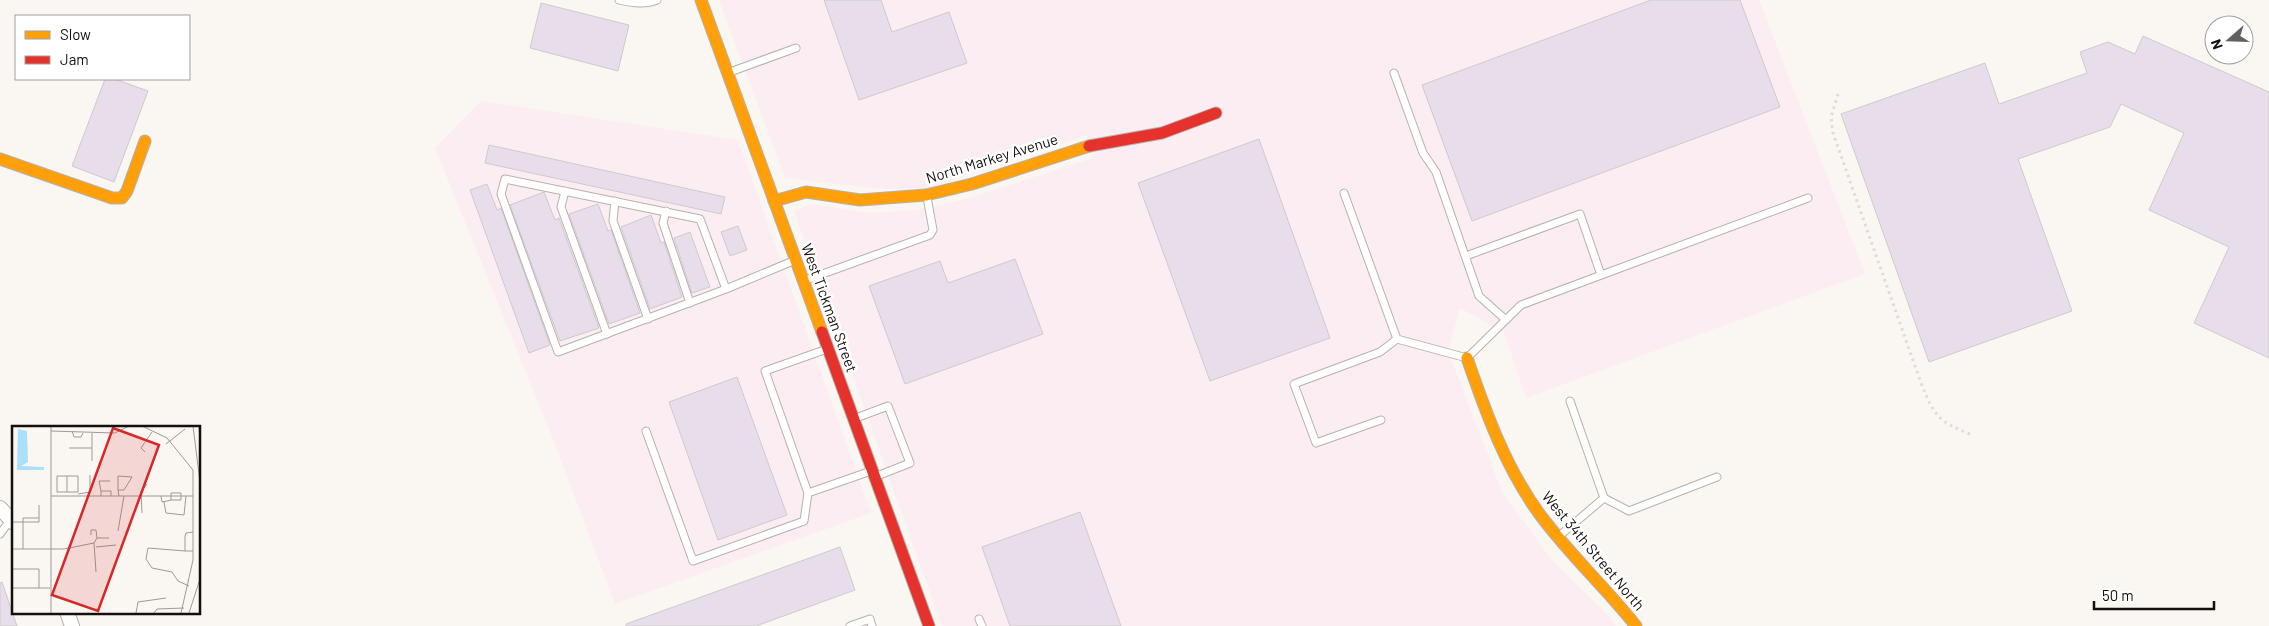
<svg xmlns="http://www.w3.org/2000/svg" width="2269" height="626" viewBox="0 0 2269 626" font-family="Barlow,sans-serif">
	<style>
		.industrial { fill: #fcedf2 }
		.building { fill: #e7ddeb; stroke: #cecbcb }
		.lines { fill: none; stroke-linecap: round; stroke-linejoin: round }
		.lane-casing { stroke: #b5b2ae; stroke-width: 9 }
		.street-casing { stroke: #b5b2ae; stroke-width: 16 }
		.slow-casing { stroke: #b5b2ae; stroke-width: 13 }
		.jam-casing { stroke: #b5b2ae; stroke-width: 13 }
		.path { stroke: #dcdcda; stroke-width: 3; stroke-dasharray: 2.5 4; stroke-linecap: butt }
		.lane { stroke: #fefefd; stroke-width: 7 }
		.street { stroke: #fefefd; stroke-width: 14 }
		.slow { stroke: #ff9f0a; stroke-width: 11 }
		.jam { stroke: #e5322d; stroke-width: 11 }
		.labels { text-anchor: middle; stroke-width: 5; stroke-linejoin: round; paint-order: stroke }
		.street-label { font-size: 15px; fill: #13100d; stroke: #fff }
		.inset-road { fill: none; stroke: #9e9a96; stroke-width: 1 }
		.view { fill: #d62828; fill-opacity: 0.15; stroke: #d62828; stroke-width: 2.5 }
		.inset-edge { fill: none; stroke: #13100d; stroke-width: 2.5 }
	</style>
	<rect width="100%" height="100%" fill="#faf6f2"/>
	<!-- industrial -->
	<g class="industrial">
		<path d="M719 0H1759L1865 274 1526 398 1504 332 1460 308 1448 351 1502 492 1551 559 1605 612 1616 626H942L794 211 811 204 869 213 917 210 970 198 1092 158 1087 135 928 188 883 189 785 178Z"/>
		<path d="M481 101 738 140 871 513 615 604 553 439 435 148Z"/>
	</g>
	<!-- building -->
	<g class="building">
		<path d="M824 0H881L892 32 949 12 967 63 859 100Z"/>
		<path d="M1651 0H1740L1780 107 1472 221 1422 85Z"/>
		<path d="M541 3 629 25 618 71 530 48Z"/>
		<path d="M2143 36 2269 92V358L2194 323 2229 247 2149 210 2184 133 2121 104 2110 127 2018 159 2072 311 1929 362 1841 114 1985 63 1999 104 2087 73 2080 52 2108 42 2135 54Z"/>
		<path d="M105 79H115L148 91 114 182 72 166Z"/>
		<path d="M1259 139 1330 338 1210 381 1138 183Z"/>
		<path d="M489 145 725 197 721 214 485 163Z"/>
		<path d="M487 184 497 210 501 208 550 345 529 353 470 190Z"/>
		<path d="M544 192 555 220 559 218 599 328 560 341 510 205Z"/>
		<path d="M598 204 608 231 611 230 640 313 609 324 569 214Z"/>
		<path d="M651 215 661 243 664 242 682 297 650 309 621 227Z"/>
		<path d="M738 226 747 250 730 256 721 232Z"/>
		<path d="M690 232 710 287 692 293 674 238Z"/>
		<path d="M1015 259 1043 334 905 384 869 286 940 261 948 283Z"/>
		<path d="M737 377 787 515 718 540 669 402Z"/>
		<path d="M1080 512 1121 626H1010L982 547Z"/>
		<path d="M840 547 855 590 756 626H626V624Z"/>
		<path d="M2 582 17 626H0V583Z"/>
	</g>
	<g class="lines">
		<defs>
			<g id="lane">
				<path d="M619 0C631 3 645 5 657 0"/>
				<path d="M730 72 796 48"/>
				<path d="M1394 73 1423 153 1436 172 1479 296 1506 320"/>
				<path d="M565 191 561 207 607 334"/>
				<path d="M1344 193 1397 339 1467 358 1521 305 1808 198"/>
				<path d="M615 201 613 221 648 319"/>
				<path d="M666 211 663 223 690 303"/>
				<path d="M1466 256 1580 214 1601 275"/>
				<path d="M806 280 930 235 933 230 927 197"/>
				<path d="M726 289 700 219 505 179 501 194 558 352 726 289 793 261"/>
				<path d="M827 349 765 371 808 493 871 471"/>
				<path d="M1570 401 1604 498"/>
				<path d="M856 418 888 406 910 463 877 476"/>
				<path d="M1381 420 1316 443 1294 384 1380 352 1397 339"/>
				<path d="M646 431 693 561 804 521 808 493"/>
				<path d="M0 534 11 519"/>
				<path d="M1558 537 1604 498 1629 511 1717 477"/>
				<path d="M979 619 982 626"/>
				<path d="M850 626 870 619 872 626"/>
			</g>
			<g id="street">
				<path d="M0 508 14 523"/>
				<path d="M67 612 72 626"/>
			</g>
			<g id="slow">
				<path d="M701 0 822 332"/>
				<path d="M0 159 112 198H122L127 191 145 141"/>
				<path d="M774 201 806 192 860 200 926 195 972 184 1089 146"/>
				<path d="M1467 358C1486 413 1506 469 1541 516 1570 555 1606 588 1636 626"/>
			</g>
			<g id="jam">
				<path d="M1089 146 1162 133 1216 113"/>
				<path d="M822 332 929 626"/>
			</g>
		</defs>
		<!-- lane casing -->
		<use href="#lane" class="lane-casing"/>
		<!-- street casing -->
		<use href="#street" class="street-casing"/>
		<!-- slow casing -->
		<use href="#slow" class="slow-casing"/>
		<!-- jam casing -->
		<use href="#jam" class="jam-casing"/>
		<!-- path -->
		<path class="path" d="M1838 94 1831 117 1833 133 1921 383C1934 415 1937 421 1970 434"/>
		<!-- lane -->
		<use href="#lane" class="lane"/>
		<!-- street -->
		<use href="#street" class="street"/>
		<!-- slow -->
		<use href="#slow" class="slow"/>
		<!-- jam -->
		<use href="#jam" class="jam"/>
	</g>
	<g class="labels">
		<!-- street labels -->
		<g class="street-label">
			<text transform="translate(992 159) rotate(-17)" y="5">North Markey Avenue</text>
			<text transform="translate(829 308) rotate(70)" y="5">West Tickman Street</text>
			<text transform="translate(1593 551) rotate(50)" y="5">West 34th Street North</text>
		</g>
	</g>
	<!-- overview -->
	<g transform="translate(12 426)">
		<rect width="188" height="188" fill="#faf6f2"/>
		<path d="M6 3 15 5 16 36 9 40 32 41V44H5Z" fill="#a9e0fb"/>
		<path class="inset-road" d="M39 0V187M130 0 155 12 181 44V134L169 187M181 0 188 56M187 0 188 15M39 5 103 7 117 0M60 5 62 11H69L71 7M154 18 173 3M57 22H80M133 26 129 22 140 6M80 35V7M55 50H45V66H55V50H66V66H55M106 64H112L120 51 106 50V64L107 70M89 65 87 55H98M66 68 78 66V49M39 70H181M89 70V65H99V70M149 70 150 76 155 75 159 74V67H169V74H159M152 76 154 87 172 89 174 70M130 87 129 66 135 58M0 96H27V92M106 105 112 70M181 106 174 107 173 110V125H181M79 109V104H84L85 112M82 117 84 146M82 117 85 112H97M84 121 104 119M0 123H52L82 117M11 123V92H27V79M173 125 136 122 134 133 140 142 160 146 166 155 177 160M0 143H27V162M0 162H38M124 187 126 176 154 172M142 187 145 183 172 182M177 187 188 153"/>
		<path class="view" d="M101 2 147 19 86 185 40 169Z"/>
		<rect width="188" height="188" class="inset-edge"/>
	</g>
	<!-- legend -->
	<rect x="15" y="15" width="175" height="65" fill="#ffffff" stroke="#a19f9e"/>
	<rect x="25" y="31" width="25" height="8" fill="#ff9f0a" stroke="#a19f9e"/>
	<text x="60" y="40" font-size="15" fill="#13100d">Slow</text>
	<rect x="25" y="56" width="25" height="8" fill="#e5322d" stroke="#a19f9e"/>
	<text x="60" y="65" font-size="15" fill="#13100d">Jam</text>
	<!-- north arrow -->
	<g transform="translate(2229 40) rotate(250)"><circle r="24" fill="#ffffff" stroke="#a19f9e"/>
	<path d="M0-4L9 19L0 12L-9 19Z" fill="#64605d"/>
	<text y="-8" font-size="14" font-weight="bold" text-anchor="middle" fill="#13100d">N</text>
	</g>
	<!-- scale -->
	<path d="M2094 601v8h120v-8" fill="none" stroke="#13100d" stroke-width="2.5"/>
	<text x="2102" y="601" font-size="15" fill="#13100d" stroke="#ffffff" stroke-width="4" paint-order="stroke">50 m</text>
</svg>
